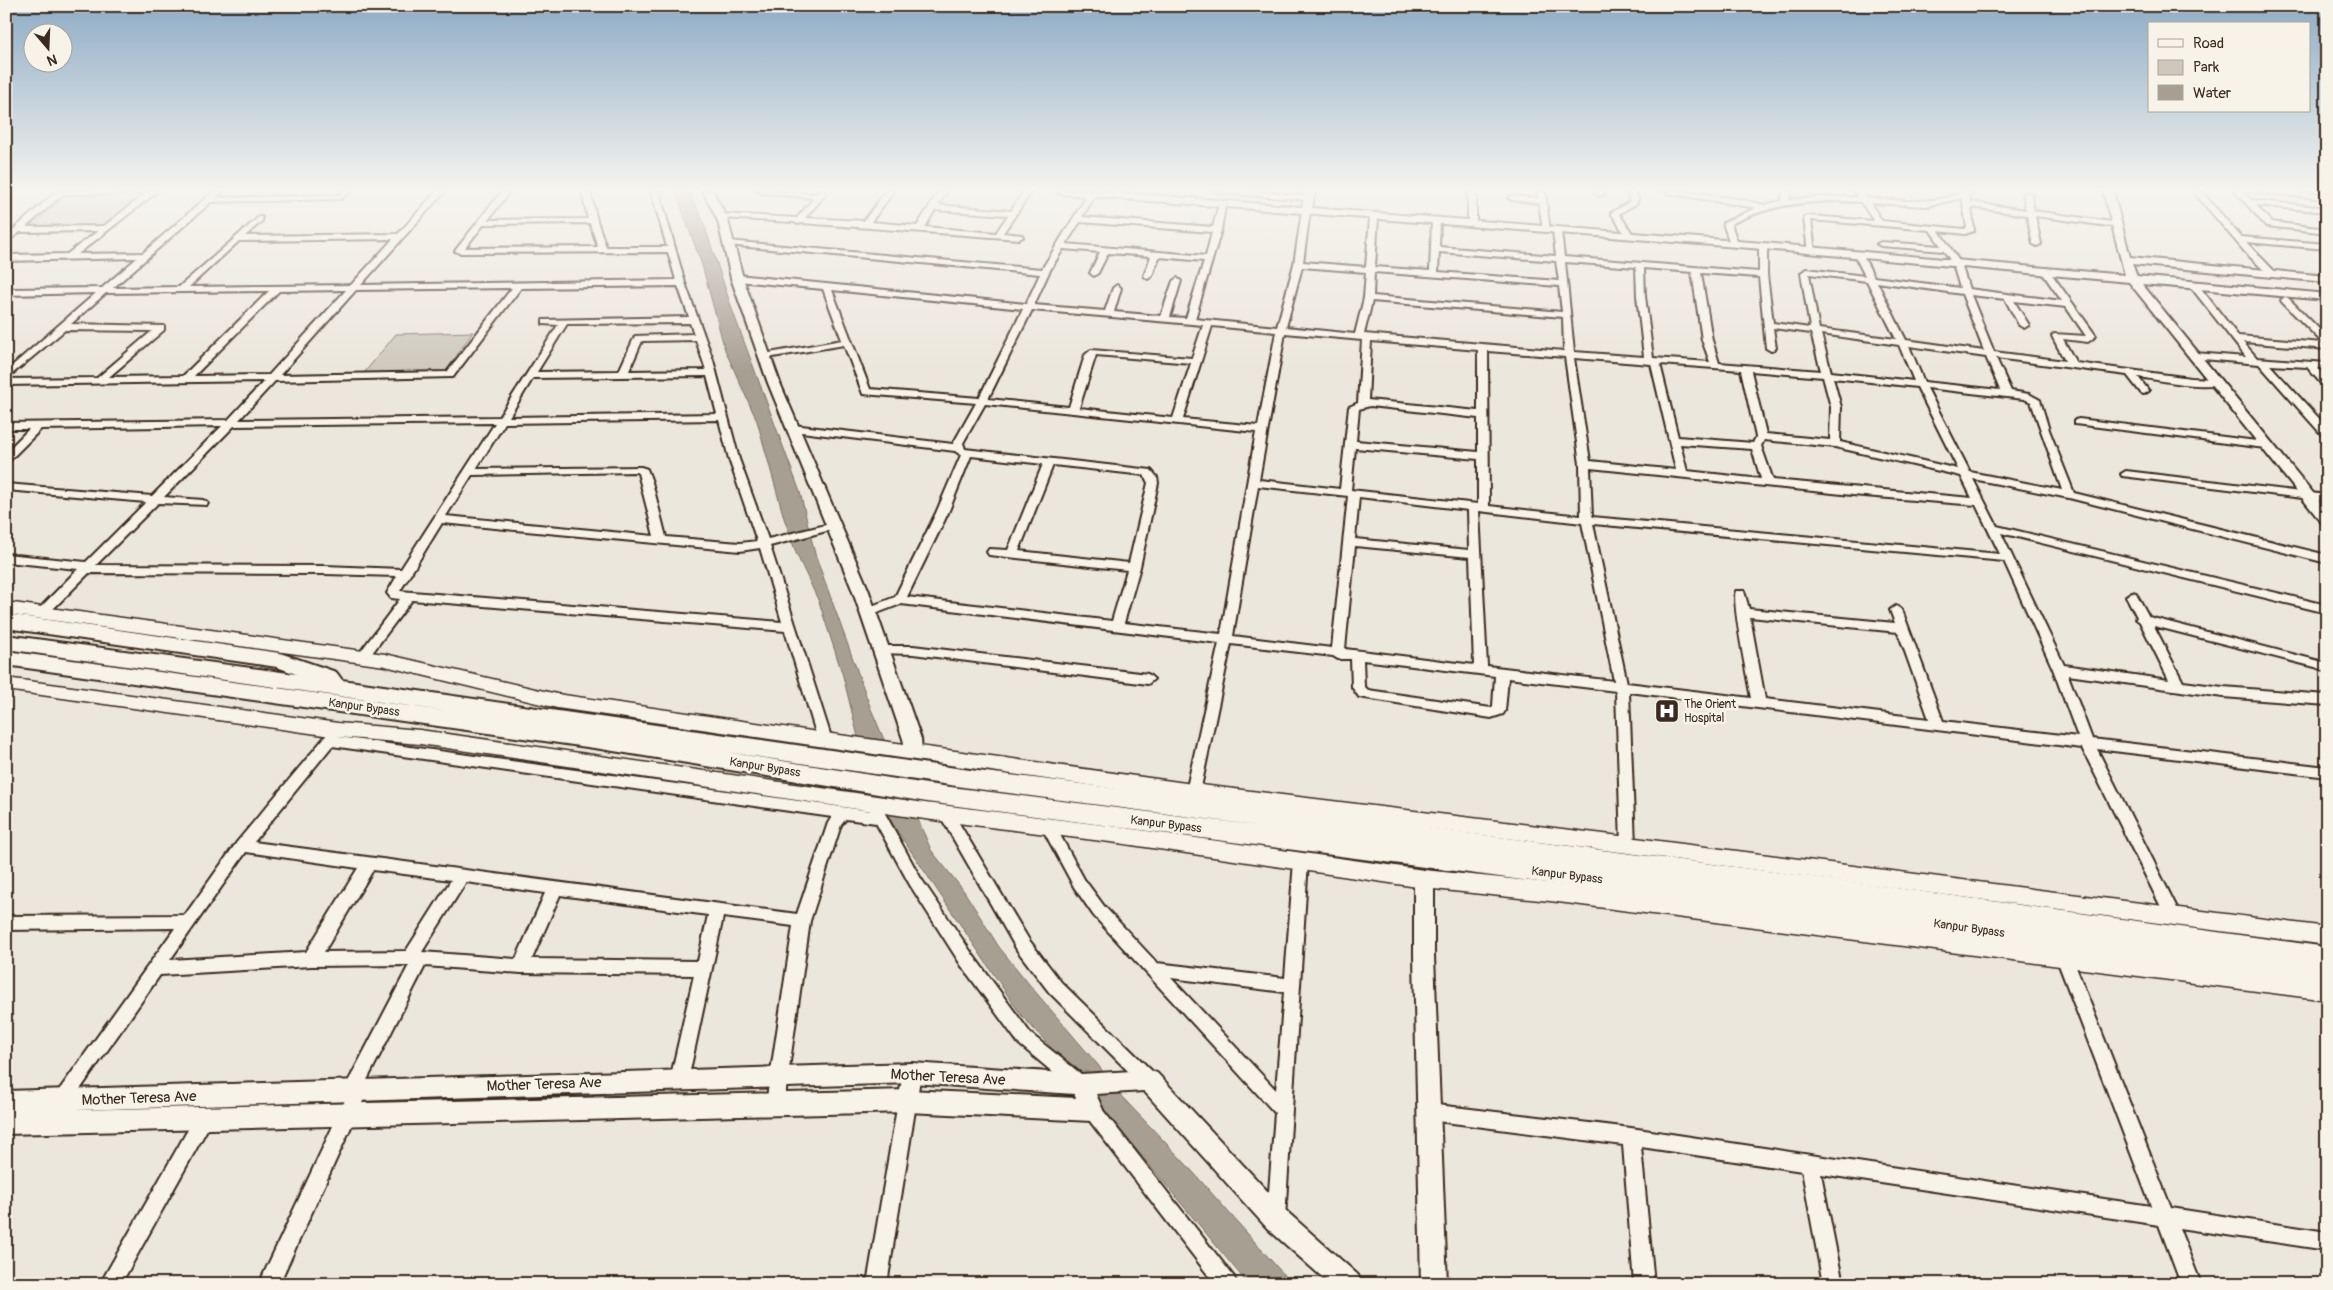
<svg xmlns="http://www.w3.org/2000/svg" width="2333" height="1290" viewBox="0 0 2333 1290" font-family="Pangolin,sans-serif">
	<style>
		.green { fill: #cec8bc; stroke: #84796d }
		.water { fill: #a89f93; stroke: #7c7064 }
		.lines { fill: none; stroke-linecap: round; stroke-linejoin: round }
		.minor-casing { stroke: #3b2a1e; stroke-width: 4 }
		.tertiary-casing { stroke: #3b2a1e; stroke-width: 4 }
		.secondary-casing { stroke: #3b2a1e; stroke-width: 3 }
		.trunk-casing { stroke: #3b2a1e; stroke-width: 4 }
		.minor { fill: #f7f3e8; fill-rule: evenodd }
		.tertiary { fill: #f7f3e8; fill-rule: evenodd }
		.secondary { fill: #f7f3e8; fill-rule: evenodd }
		.trunk { fill: #f7f3e8; fill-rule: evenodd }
		.labels { text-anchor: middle; stroke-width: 5; stroke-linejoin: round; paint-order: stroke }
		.poi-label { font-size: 12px; fill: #3b2a1e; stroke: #f7f3e8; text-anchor: start }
		.street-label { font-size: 12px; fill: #3b2a1e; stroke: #f7f3e8 }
		.near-street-label { font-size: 15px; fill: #3b2a1e; stroke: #f7f3e8 }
	</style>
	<rect width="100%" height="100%" fill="#ece7dc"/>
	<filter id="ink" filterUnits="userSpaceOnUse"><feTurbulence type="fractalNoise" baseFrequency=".02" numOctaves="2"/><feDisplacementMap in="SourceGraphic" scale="10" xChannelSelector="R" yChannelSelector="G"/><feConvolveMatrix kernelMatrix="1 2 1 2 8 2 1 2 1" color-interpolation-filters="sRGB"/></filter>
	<g filter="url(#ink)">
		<!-- green -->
		<g class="green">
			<path d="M140 193 145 194 102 226 31 227 66 195Z"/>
			<path d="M473 332 446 371 364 373 396 334Z"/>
		</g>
		<!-- water -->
		<path class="water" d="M675 191H689L702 218 733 312 800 492 815 554 871 709 931 850 964 891 999 947 1033 989 1098 1065 1122 1097 1185 1163 1292 1284H1248L1103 1109 1098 1095 1080 1071 1058 1055 1021 1015 892 823 858 737 843 676 819 602 796 553 784 518 757 421 725 350 702 265Z"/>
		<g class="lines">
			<defs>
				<g id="minor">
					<path d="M57 191H158L78 254 143 253 214 191H223L216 198 339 195 343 191H352L341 199 211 202 113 288 179 287 259 217H262V221L245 236 398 234 437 191H445L361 285 676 280 668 252 459 253 455 251 502 191H510L488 220 588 219 582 191H590L597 221 606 247H667L651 191H659L685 283 713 360 739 459 768 539 834 523 840 526 838 528 770 546 832 740 830 744H820L818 740 785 631 412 600 366 661 362 662 356 658 358 655 400 599 391 598 387 593 397 576 325 574 89 573 47 615H39L37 612 39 609 78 569 6 562V554L86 562 146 502 6 490V484L152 496 222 426 41 429 10 460 6 461V452L29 429H6V423L228 420 264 381 6 385V379L97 378 152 331 65 330 6 379V371L96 293 6 295V289L102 288 137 258 6 261V255L67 254 98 231 20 232 6 243V236ZM146 193 104 226 26 227 63 194ZM590 223 598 247 465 248 484 224ZM393 239 351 285 189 287 239 241ZM678 286 689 317 543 320V324L558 325 499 417 239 420 275 381 453 377 521 288ZM512 288 447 372 280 375 356 290ZM346 290 269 375 194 376 279 291ZM269 291 183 376 109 377 164 330V326L71 324 106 293ZM690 323 694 334 635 336 619 371 537 372 567 324ZM696 340 706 370 629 371 642 341ZM707 376 717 414 509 417 533 378ZM719 420 729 459 757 541 740 543 666 537 652 482 647 469 641 467 476 469 505 423ZM495 423 401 569 325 566 96 565 158 503 207 505 208 503 203 500 164 497 234 426ZM636 472 638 473 654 536 446 516 472 475ZM442 523 740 551 760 548 782 622 400 591Z"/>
					<path d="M757 191 817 194 819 191H825V195L805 218 864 221 886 191H894L871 222 917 226 939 191H947L938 205 1011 211 1024 191H1032L1003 233 1022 235 1023 237 1019 239 802 223 798 224 794 222 720 218 716 216 720 214 797 218 814 198 761 193ZM935 210 1008 215 996 233 925 227Z"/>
					<path d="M1090 191 1097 193 1082 217 1213 227 1219 204 1226 202 1221 230 1195 319 1277 327 1294 264 1302 211 1306 209 1310 211 1303 262 1366 267 1370 217 1374 215 1378 217 1375 267 1430 271 1432 221 1436 219 1440 221 1439 247 1556 256 1553 231 1557 229 1561 231 1564 257 1759 272V246L1763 244 1767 246V275L1773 323 1810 328 1801 273 1806 269 1865 276 1855 256 1859 253 1863 256 1874 277 1960 288 1953 264 1944 251 1881 246 1877 244 1881 242 1941 246 1930 230 1811 220 1815 251 1808 253 1804 217 1810 216 1874 221 1861 202C1816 199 1772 203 1731 224L1738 244 1734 246 1730 244 1723 223 1756 208 1667 193 1663 191H1682L1743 200 1764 205 1781 201 1784 191H1792L1789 200 1818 197H1858L1854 191H1862L1866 198C1891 200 1916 203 1940 199 1952 197 1962 191 1974 191L1970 194V202L2026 210 2023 194 2027 192 2031 194 2034 211 2119 223V227H2116L2035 216 2041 244 2037 246 2033 244 2027 215 1971 207 1974 231 1965 234 1939 231 1961 264 1969 289 2062 301 2041 271 2048 269 2096 336 2088 342 2063 339 2076 363 2191 378 2215 379 2220 382C2210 391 2153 379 2138 377L2149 391 2144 394 2141 393 2127 375 1996 358 2011 391 2029 394 2040 400 2049 430 2074 493 2327 555V563L2069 498 1973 479 1997 526 2327 605V613L2001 533 2064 665 2169 680 2140 622 2136 619 2137 617 2126 596 2132 592 2136 593 2149 617 2327 663V672L2315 667 2154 626 2183 682 2223 687 2327 695V705L2223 697 2068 675 2092 739 2327 767V777L2097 749 2181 916 2178 921 2173 922 2168 921 2082 748 1629 692 1635 845 1633 849 1628 851 1623 849 1621 845 1616 691 1508 678 1505 711 1503 714 1491 718 1359 697 1352 687 1351 659H1338L1333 656 1231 644 1200 792 1198 796 1193 797 1188 796 1186 792 1219 643 901 604 872 615H864L862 612 864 609 895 597 936 513 961 455 955 451 793 431 788 428 793 425 953 444 976 403 863 394 844 345 761 359V355L764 354 842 340 823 289 737 281 733 278 737 275 1026 304 1040 274 727 245 723 243 727 241 1042 269ZM1962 198 1967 228 1964 229 1882 221 1870 203 1927 206ZM1080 222 1212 232 1206 256 1066 244ZM1063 249 1100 252 1090 273 1094 276 1098 273 1108 253 1151 256 1144 276 1148 279 1152 276 1159 257 1204 261 1186 318 1170 317 1181 281 1177 278 1173 281 1161 316 1114 312 1121 288 1117 285 1113 288 1105 311 1034 305 1049 272ZM1439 252 1556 261 1559 281 1438 272ZM1565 262 1636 267 1637 296 1644 357 1574 352ZM1302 267 1366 272 1364 298 1355 334 1286 327ZM1644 268 1692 272 1702 340 1710 362 1653 358 1645 296ZM1374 272 1559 286 1562 312 1373 296ZM1701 273 1759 277 1766 348 1771 351 1776 348 1773 328 1811 333 1821 371 1719 363 1712 340ZM1809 274 1867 281 1896 339 1819 329ZM1877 282 1962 294 1984 351 1906 340ZM832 290 1023 309 979 398 870 389ZM1971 295 2005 299 2019 325 2024 328 2029 325 2014 301 2066 307 2086 336 2054 334 2052 336 2065 361 1994 352ZM1372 301 1563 317 1564 351 1364 334ZM1032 310 1203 325 1192 358 1091 350 1085 355 1069 407 988 399ZM1212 326 1276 332 1258 426 1183 419ZM1285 333 1362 340 1358 403 1349 407 1340 489 1259 480ZM1821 334 1899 345 1914 381 1831 372ZM1371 341 1478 350V411L1368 400ZM1909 346 1986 357 2000 390 1924 382ZM1488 351 1565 357 1580 464 1581 516 1489 506ZM1096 355 1191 363 1173 418 1079 408ZM1574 358 1651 364 1676 470 1590 461ZM1660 364 1741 370 1756 437 1753 443 1678 437ZM1751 371 1823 377 1831 407 1830 440 1766 434ZM1833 378 1917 387 1958 469 1840 442 1841 407ZM1927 388 2024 399 2031 402 2062 490 1970 472ZM985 404 1256 432 1221 634 1124 623 1140 567 1158 483 1157 477 1151 470 965 449 963 443ZM1370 406 1478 418V452L1356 441 1359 409ZM1764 440 1835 447 1961 476 1972 498 1773 480 1761 446ZM1680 444 1752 449 1761 479 1687 471ZM1355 448 1478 459V504L1351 490ZM971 456 1043 464 1008 550 989 549 987 552 989 555 1127 570 1112 621 907 597 948 513ZM1053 465 1144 475 1148 483 1129 563 1019 551ZM1590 468 1852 495 1976 505 2000 554 1592 517ZM1258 486 1348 496 1332 648 1233 636ZM1359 497 1468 510 1469 550 1355 539ZM1479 511 1582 523 1614 681 1487 666ZM1593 524 2004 561 2053 669 2078 737 1943 721 1902 610 1896 606 1890 610 1895 623 1749 609 1744 591H1736C1731 600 1748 681 1751 698L1627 683ZM1355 546 1470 557 1474 665 1345 649ZM1750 617 1898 632 1929 719 1765 699ZM1363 660 1495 676 1493 706 1491 708 1368 690 1364 686Z"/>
					<path d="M1215 191H1248L1309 196 1313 198 1309 200 1219 193Z"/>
					<path d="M1468 191H1476V224L1472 226 1468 224Z"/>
					<path d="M1537 191H1545L1550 232 1543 230 1539 203 1512 200 1508 198 1512 196 1538 198Z"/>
					<path d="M1594 191H1602L1605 194 1598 196Z"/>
					<path d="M1628 191H1638L1635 194 1638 198 1637 203 1619 214 1634 236 1630 238H1627L1611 213 1629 202Z"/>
					<path d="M2193 191H2201L2241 237 2327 244V249L2246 242 2278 275 2271 277 2245 252Z"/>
					<path d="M2235 191H2243L2251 200 2327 208V212L2256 205 2271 222 2327 229V233L2266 226Z"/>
					<path d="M2256 191H2285L2327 195V199L2260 193Z"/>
					<path d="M2190 282H2196L2238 336 2323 343 2282 302 2281 300 2285 297 2288 298 2327 337V349L2243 342 2257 358 2327 363V369L2318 368 2327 379V388L2324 387 2307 367 2270 365 2327 427V437L2323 436 2259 364 2192 358V354L2195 353 2246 357 2190 286Z"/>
					<path d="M2079 419 2265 442 2270 445 2265 448 2075 424V420Z"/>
					<path d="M2126 471 2327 495V501L2122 476 2121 474Z"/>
					<path d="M882 646H913L1148 674 1154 679 1148 684 913 654 878 653 876 650Z"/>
					<path d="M334 730 339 732 341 735 339 737 870 811 877 806 882 808 920 877 973 955 1031 1034 1086 1078 1089 1084 1086 1090 1080 1092 1074 1090 1019 1044 961 965 910 885 876 823 846 819 841 825 810 921 784 1104 781 1110 775 1112 769 1110 766 1104 793 926 723 917 688 1080 685 1086 679 1088 673 1086 670 1080 694 975 521 973 425 966 365 1084 368 1090 279 1284H259L347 1096 344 1090 347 1084 409 965 311 966 160 975 67 1108 61 1110 55 1108 52 1102 55 1096 175 928 6 930V916L185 915 237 842 329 732ZM332 746 832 817 828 823 797 914 254 842ZM246 852 358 868 306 952 170 960ZM373 870 451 880 406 951 324 952ZM466 882 545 893 516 959 422 952ZM560 895 708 915 698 961 532 959Z"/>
					<path d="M945 806 950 808 1029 940 1061 982 1155 1074 1158 1080 1155 1086 1149 1088 1143 1086 1049 992 1017 950 938 812 940 808Z"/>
					<path d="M1048 820 1053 822 1084 879 1104 906 1157 963 1285 978 1294 861 1296 857 1301 855 1306 857 1308 861 1285 1218 1283 1225 1276 1227 1269 1225 1267 1218 1275 1113 1094 916 1074 887 1041 826 1043 822ZM1171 978 1284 992 1276 1090Z"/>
					<path d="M2064 950 2070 952 2072 957 2171 1208 2327 1232V1250L2179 1228 2201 1284H2181L2159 1225 1821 1174 1843 1284H1823L1802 1171 1641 1147 1654 1284H1634L1623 1145 1429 1120 1423 1118 1420 1112 1423 1106 1429 1104 1631 1128 2151 1206 2056 957 2058 952Z"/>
					<path d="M912 1065 918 1067 921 1073 887 1284H867L903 1073 906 1067Z"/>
					<path d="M1092 1102 1098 1104 1234 1277 1237 1284H1215L1086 1116 1083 1110 1086 1104Z"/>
					<path d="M204 1110 210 1112 213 1118 210 1124 121 1284H100L198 1112Z"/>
				</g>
				<g id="tertiary">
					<path d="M703 191H713L728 221 743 278 780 383 868 589 921 739 922 751 919 756 913 758 907 756 903 739 852 589 768 383 731 278 718 221Z"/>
					<path d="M1056 191H1098L1302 207 1305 191H1315L1312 208 1763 243 2125 275 2103 191H2113L2130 257 2327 276V282L2132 264 2137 276 2327 294V300L2142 284 2327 510V524L2322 523 2129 282 1763 249 1061 194Z"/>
					<path d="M1424 871 1431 873 1434 879V956L1447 1284H1421L1414 956V879L1417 873Z"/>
					<path d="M912 1063 1081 1074 1149 1070 1157 1073 1285 1210 1358 1275 1361 1284H1330L1267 1228 1144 1091 1096 1094 1103 1110 1100 1118 1092 1121 908 1112 6 1134V1091ZM912 1083 1074 1094 1076 1098 908 1090 76 1110Z"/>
				</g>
				<g id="secondary">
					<path d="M6 602 385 654 557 694 825 733 1193 784 1628 837 2327 927V945L1628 853 1193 800 825 747 557 708 385 666 6 614Z"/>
					<path d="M6 678 338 723 420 730 925 803 1118 827 1424 870 1550 883 2327 980V1000L1550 901 1424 888 1118 843 925 819 420 744 338 737 6 690Z"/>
				</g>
				<path id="trunk" d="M6 614 280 653 336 672 342 680 970 770 1852 882 2327 947V989L1783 914 927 802 601 749 6 665V651L452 712 6 649V635L296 674 277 667 6 628ZM726 752 970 788 1260 826 927 784Z"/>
			</defs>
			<!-- minor casing -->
			<use href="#minor" class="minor-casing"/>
			<!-- tertiary casing -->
			<use href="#tertiary" class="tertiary-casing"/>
			<!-- secondary casing -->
			<use href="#secondary" class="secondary-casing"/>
			<!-- trunk casing -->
			<use href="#trunk" class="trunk-casing"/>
			<!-- minor -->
			<use href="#minor" class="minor"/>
			<!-- tertiary -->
			<use href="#tertiary" class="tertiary"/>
			<!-- secondary -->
			<use href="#secondary" class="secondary"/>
			<!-- trunk -->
			<use href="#trunk" class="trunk"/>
		</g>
	</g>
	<!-- sky -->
	<linearGradient id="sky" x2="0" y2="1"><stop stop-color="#8eacc6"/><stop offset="0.51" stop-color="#f6f4ef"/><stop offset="1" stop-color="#f6f4ef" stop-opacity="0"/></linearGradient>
	<rect width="2333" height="372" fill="url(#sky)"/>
	<!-- icons -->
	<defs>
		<symbol id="hospital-square" viewBox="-11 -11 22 22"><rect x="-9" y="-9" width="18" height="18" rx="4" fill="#3b2a1e" stroke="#f7f3e8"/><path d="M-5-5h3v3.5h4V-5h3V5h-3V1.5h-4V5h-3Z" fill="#fff"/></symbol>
	</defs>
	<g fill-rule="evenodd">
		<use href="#hospital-square" x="1653" y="697" width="28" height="28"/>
	</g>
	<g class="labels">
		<!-- poi labels -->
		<g class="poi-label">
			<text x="1684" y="708">The Orient<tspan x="1684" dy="14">Hospital</tspan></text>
		</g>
		<!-- street labels -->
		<g class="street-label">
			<text transform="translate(364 707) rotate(8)" y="4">Kanpur Bypass</text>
			<text transform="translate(765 767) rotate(9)" y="4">Kanpur Bypass</text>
			<text transform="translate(1166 824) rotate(7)" y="4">Kanpur Bypass</text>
			<text transform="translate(1567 875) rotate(7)" y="4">Kanpur Bypass</text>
			<text transform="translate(1969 928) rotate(8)" y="4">Kanpur Bypass</text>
		</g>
		<!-- near-street labels -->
		<g class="near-street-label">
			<text transform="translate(948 1077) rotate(3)" y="5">Mother Teresa Ave</text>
			<text transform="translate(544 1084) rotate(-2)" y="5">Mother Teresa Ave</text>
			<text transform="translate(139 1098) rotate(-2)" y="5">Mother Teresa Ave</text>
		</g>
	</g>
	<!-- margin -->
	<rect width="2333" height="1290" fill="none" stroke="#f7f3e8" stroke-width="25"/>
	<rect x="12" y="12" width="2308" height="1265" fill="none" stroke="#3b2a1e" stroke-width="2" filter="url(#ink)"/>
	<!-- legend -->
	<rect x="2148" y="22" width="162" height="90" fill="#f7f3e8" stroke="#aca397"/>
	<rect x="2158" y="39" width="25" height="8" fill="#f7f3e8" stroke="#aca397"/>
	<text x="2193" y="48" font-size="15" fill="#3b2a1e">Road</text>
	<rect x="2158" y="60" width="25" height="15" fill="#cec8bc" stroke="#aca397"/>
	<text x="2193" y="72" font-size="15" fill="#3b2a1e">Park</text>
	<rect x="2158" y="85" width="25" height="15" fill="#a89f93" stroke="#aca397"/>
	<text x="2193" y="98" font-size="15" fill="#3b2a1e">Water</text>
	<!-- north arrow -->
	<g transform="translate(48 48) rotate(161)"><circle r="24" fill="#f7f3e8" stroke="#aca397"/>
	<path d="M0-4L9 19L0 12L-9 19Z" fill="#3b2a1e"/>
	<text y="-8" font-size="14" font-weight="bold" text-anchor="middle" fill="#3b2a1e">N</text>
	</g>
</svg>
